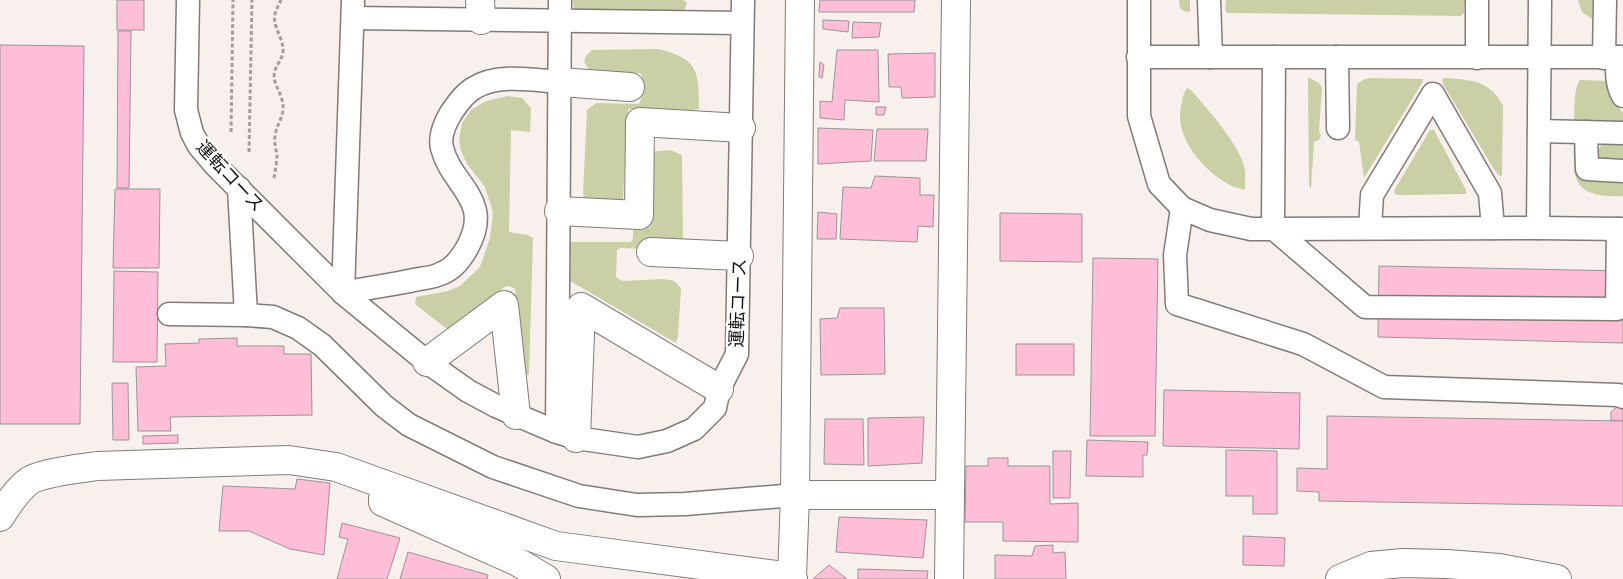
<svg xmlns="http://www.w3.org/2000/svg" width="1623" height="579" viewBox="0 0 1623 579" font-family="'Asap Condensed','Noto Sans JP',sans-serif">
	<style>
		.green { fill: #cbcfa5 }
		.building { fill: #febed8; stroke: #9b9497 }
		.lines { fill: none; stroke-linecap: round; stroke-linejoin: round }
		.service-casing { stroke: #827c79; stroke-width: 25 }
		.minor-casing { stroke: #827c79; stroke-width: 30 }
		.path { stroke: #a49f9c; stroke-width: 3; stroke-dasharray: 4 2.5; stroke-linecap: butt }
		.service { stroke: #fff; stroke-width: 22 }
		.minor { stroke: #fff; stroke-width: 28 }
		.labels { text-anchor: middle; stroke-width: 5; stroke-linejoin: round; paint-order: stroke }
		.street-label { font-size: 18px; fill: #161413; stroke: #fff }
	</style>
	<rect width="100%" height="100%" fill="#f7f0ec"/>
	<!-- green -->
	<g class="green">
		<path d="M573 0H683L687 3 684 12 574 10Z"/>
		<path d="M1179 0H1190V12C1181 12 1179 8 1179 0Z"/>
		<path d="M1226 0H1465L1464 13 1461 16 1227 13 1225 10Z"/>
		<path d="M1578 0H1593L1592 19 1582 12Z"/>
		<path d="M659 49C698 59 699 71 699 109L690 110 628 109 623 198 622 202 585 199 583 194 587 110 596 103 639 104 641 99 642 76 640 73 597 72 589 69 584 62 586 56 592 50Z"/>
		<path d="M1308 77 1319 83 1322 88 1319 131 1321 136 1319 140 1314 142 1311 189 1309 185Z"/>
		<path d="M1370 78 1423 79 1422 83 1364 178 1359 142 1355 140 1357 84 1363 80Z"/>
		<path d="M1445 78C1471 80 1490 80 1503 106L1502 173 1501 177 1495 171 1443 84 1442 79Z"/>
		<path d="M1580 80 1609 81C1612 94 1614 103 1623 113V123L1577 121 1574 120C1575 107 1573 90 1580 80Z"/>
		<path d="M1187 88 1192 91C1208 110 1238 143 1244 166 1246 173 1245 182 1245 190 1240 188 1234 188 1230 185 1205 172 1174 138 1181 107 1182 100 1183 94 1187 88Z"/>
		<path d="M508 96 522 98 531 108 530 132 511 130 509 232 527 235 533 238 529 374 524 377 515 289 512 287 506 286 448 330 415 304 416 297 448 291 460 286 480 267 490 238 493 212 485 187 467 164 461 151 459 139 462 123 471 110 486 101Z"/>
		<path d="M1430 130H1434L1466 190V194L1398 195 1394 193 1395 189Z"/>
		<path d="M1602 143 1623 144V163L1599 160 1598 151Z"/>
		<path d="M1574 145H1579L1623 179V196C1599 197 1574 195 1574 165 1574 158 1573 151 1574 145Z"/>
		<path d="M670 150 682 155 683 247 681 250 621 248 617 250 616 277 622 281 664 279 674 281 681 288 678 336 676 343 572 282 563 285 567 242H631L633 238 635 156 637 153Z"/>
	</g>
	<!-- building -->
	<g class="building">
		<rect x="117" y="0" width="27" height="30"/>
		<path d="M820 0H915L914 12H819Z"/>
		<path d="M823 20 849 21 848 32 823 29Z"/>
		<path d="M853 22 881 23 879 37 852 38Z"/>
		<path d="M118 31H131L129 188H117Z"/>
		<path d="M0 45 84 46 80 424H0Z"/>
		<path d="M837 50H878L879 102 845 100 844 120 820 118V101L832 102Z"/>
		<path d="M935 53V97L902 98 901 87H889L888 54Z"/>
		<path d="M820 62 824 65 822 78 819 77Z"/>
		<path d="M876 107H886L884 115H876Z"/>
		<path d="M818 128 873 130 871 161 818 164Z"/>
		<path d="M877 129H928L926 161H874Z"/>
		<path d="M875 176 920 178V195H934L933 227 918 226 917 242 840 239 843 187 871 188Z"/>
		<path d="M115 189H160L159 268H113Z"/>
		<path d="M818 212 837 214 836 239H817Z"/>
		<path d="M1000 213 1082 214V262L1000 261Z"/>
		<path d="M1093 258 1158 259 1155 436H1090Z"/>
		<path d="M1379 266 1623 271V343L1378 337Z"/>
		<path d="M114 271 158 272 157 362H113Z"/>
		<path d="M840 308H884L885 374 821 375 820 319 837 318Z"/>
		<path d="M237 338V346H284V354H311L312 415 170 417 171 431H138L136 367 166 366 165 344 199 343V339Z"/>
		<rect x="1016" y="344" width="58" height="31"/>
		<path d="M112 383H128L129 440H113Z"/>
		<path d="M1164 390 1300 393 1299 449 1163 446Z"/>
		<path d="M1623 402V421L1611 420V412Z"/>
		<path d="M1327 416 1623 421V506L1319 501V492L1297 491V468L1327 469Z"/>
		<path d="M924 417 922 463 868 466V418Z"/>
		<path d="M825 419H863L864 465 824 464Z"/>
		<path d="M178 435V443L143 444V436Z"/>
		<path d="M1087 440 1148 442 1147 455H1143V477L1086 476Z"/>
		<path d="M1226 450 1277 451V514H1253V496H1226Z"/>
		<path d="M1053 451H1071L1070 498H1053Z"/>
		<path d="M988 458H1008V466H1050V504L1078 503V542L1003 541V522H965L966 466H988Z"/>
		<path d="M297 479 330 483 324 555 290 549 249 531H219L223 486 295 489Z"/>
		<path d="M839 517 927 520 923 558 836 552Z"/>
		<path d="M342 523 400 538 387 579H337L348 539 339 537Z"/>
		<path d="M1243 536 1285 538 1284 566 1243 565Z"/>
		<path d="M1053 545V553L1065 552 1066 579H995V555L1032 556 1035 546Z"/>
		<path d="M408 552 488 575 487 579H400Z"/>
		<path d="M829 565 847 579H813Z"/>
		<path d="M858 569 928 571 927 579H858Z"/>
	</g>
	<g class="lines">
		<defs>
			<g id="service">
				<path d="M188 0 186 110 192 133 199 146 215 165 343 293 427 362 468 391 496 406 554 431 576 438 638 447 667 441 694 429 715 408 719 389 737 354 743 0"/>
				<path d="M353 0 343 293C367 288 391 285 414 280 422 278 433 278 440 274 452 270 461 259 467 248 494 200 452 187 442 148 439 136 445 123 451 113 457 104 465 93 474 88 498 73 533 80 560 82"/>
				<path d="M1139 0V116L1159 184 1182 208 1210 220 1251 229 1538 228 1623 229"/>
				<path d="M1209 0 1211 57"/>
				<path d="M1477 0V58"/>
				<path d="M353 18 742 23"/>
				<path d="M1138 57H1623"/>
				<path d="M1274 57 1273 228 1365 307 1617 309 1618 229"/>
				<path d="M1337 57 1338 128"/>
				<path d="M1617 57C1617 71 1616 84 1623 96"/>
				<path d="M1604 58 1605 0"/>
				<path d="M1539 131 1623 133"/>
				<path d="M1586 132 1587 169 1623 171"/>
				<path d="M239 188 246 315"/>
				<path d="M1182 208 1175 255 1177 304 1303 344 1384 387 1618 395 1623 397"/>
				<path d="M1370 228 1372 195 1433 94 1490 193 1493 228"/>
				<path d="M1538 228 1540 0"/>
				<path d="M169 314 246 315 273 317 298 328 322 345 384 406 409 425 493 467 579 496 637 505 685 504 795 495"/>
				<path d="M557 432 560 0"/>
			</g>
			<g id="minor">
				<path d="M480 0 481 20"/>
				<path d="M560 82 630 87"/>
				<path d="M559 211 639 215 640 122 741 128"/>
				<path d="M651 252 739 256"/>
				<path d="M427 362 504 305 516 415"/>
				<path d="M576 438 581 307 719 389"/>
				<path d="M795 495H950L956 0"/>
				<path d="M383 499V502L516 561 546 579"/>
				<path d="M0 517C8 504 17 490 29 481 41 473 82 468 97 466L289 460 336 467 556 546 792 577"/>
				<path d="M793 579 792 577 795 495 800 0"/>
				<path d="M949 579 950 495"/>
				<path d="M1340 579 1371 566 1403 563 1447 564 1499 568 1557 579"/>
			</g>
		</defs>
		<!-- service casing -->
		<use href="#service" class="service-casing"/>
		<!-- minor casing -->
		<use href="#minor" class="minor-casing"/>
		<!-- path -->
		<g class="path">
			<path d="M231 132 233 0"/>
			<path d="M249 152 252 0"/>
			<path d="M274 178C275 171 277 162 277 155 276 149 274 143 275 136 276 127 282 119 283 110 284 96 275 87 274 77 274 66 282 61 283 52 284 38 272 27 275 14 276 9 279 5 281 0"/>
		</g>
		<!-- service -->
		<use href="#service" class="service"/>
		<!-- minor -->
		<use href="#minor" class="minor"/>
	</g>
	<g class="labels">
		<!-- street labels -->
		<g class="street-label">
			<text transform="translate(230 176) rotate(47)" y="6">運転コース</text>
			<text transform="translate(738 303) rotate(-88)" y="6">運転コース</text>
		</g>
	</g>
</svg>
